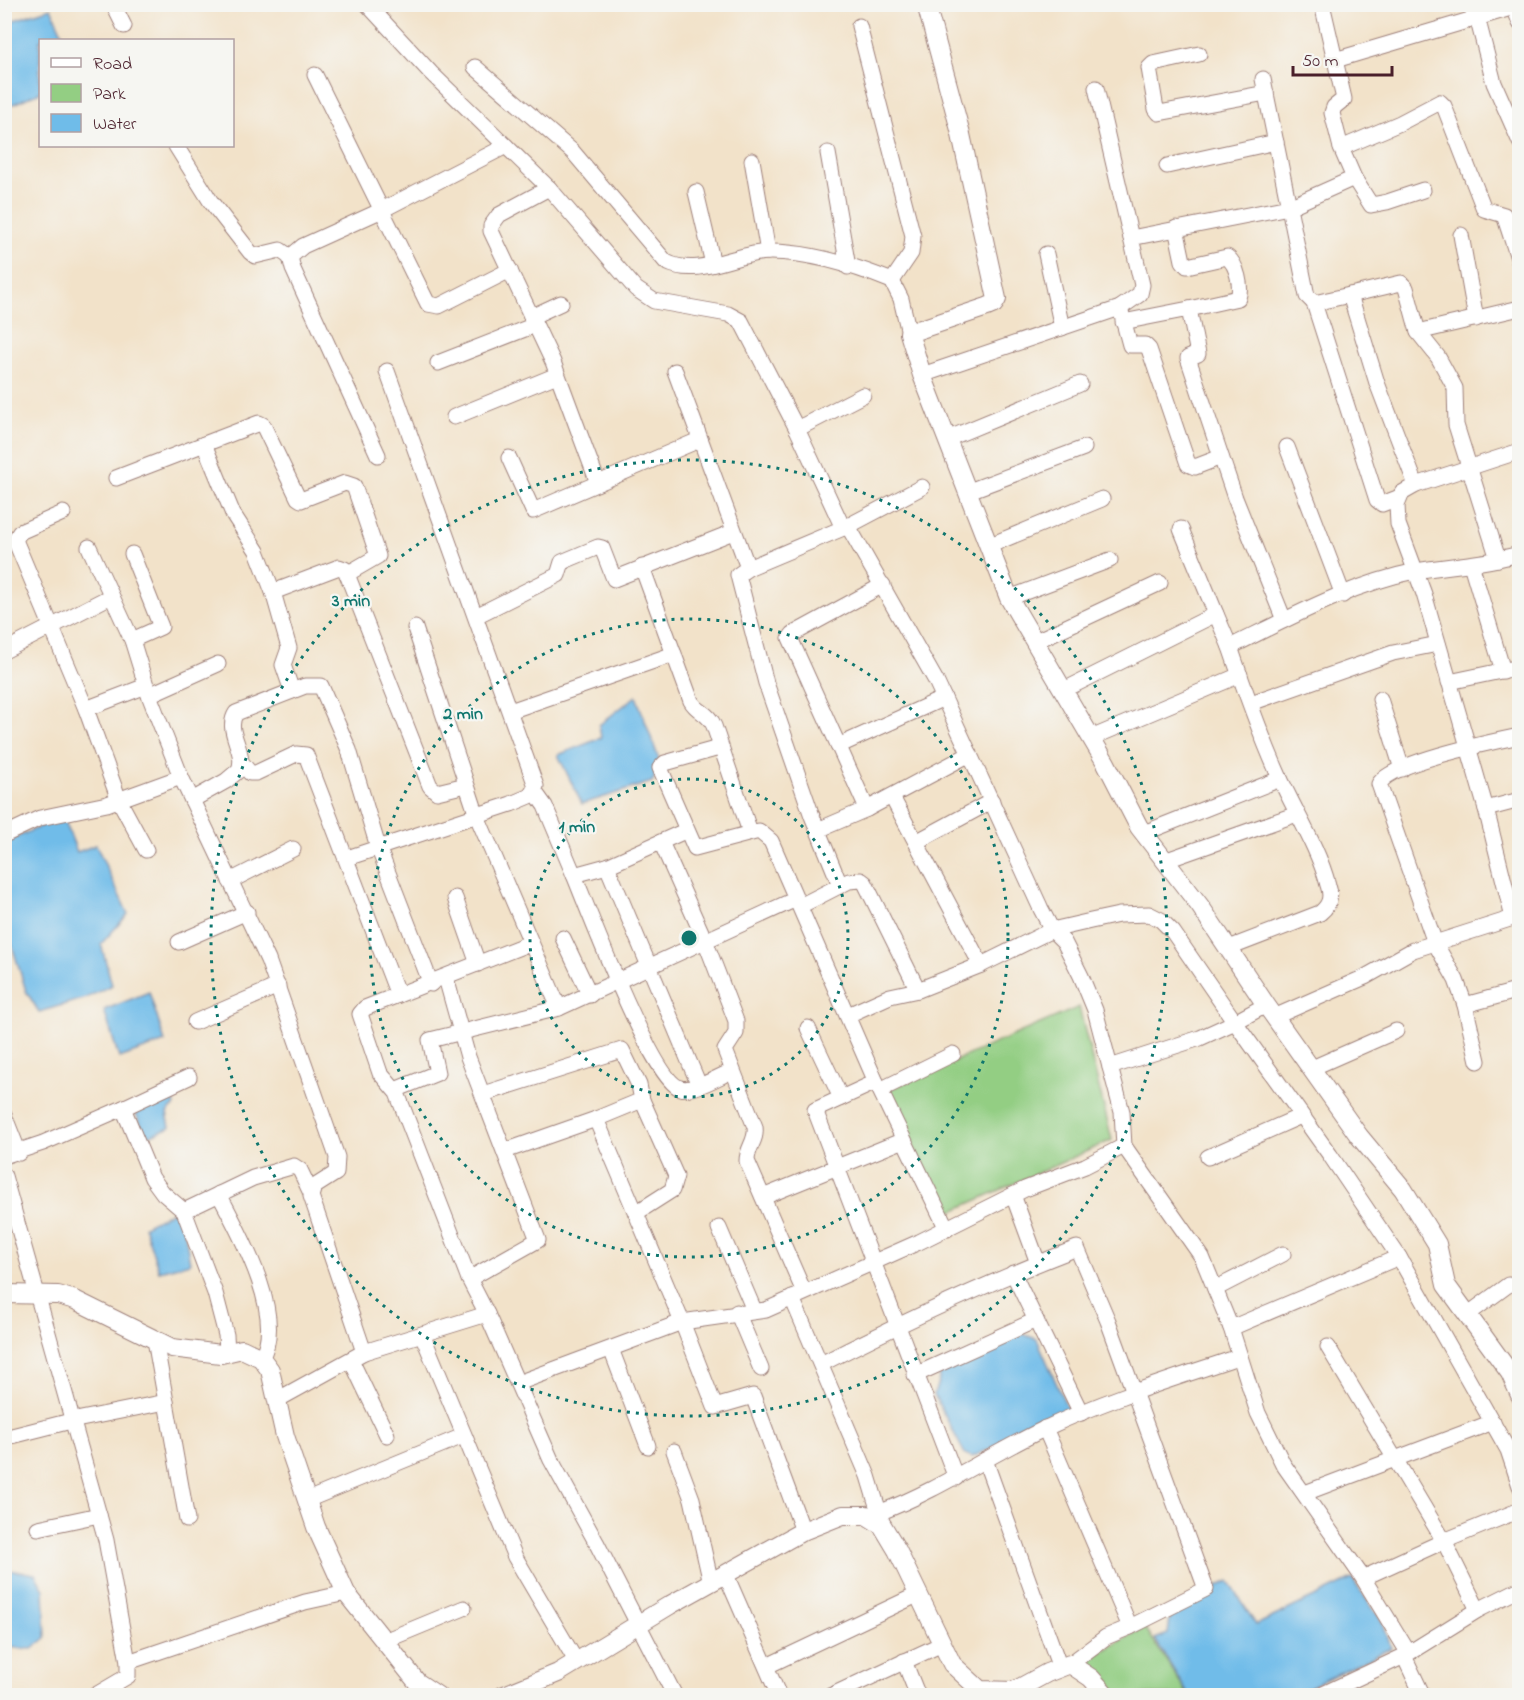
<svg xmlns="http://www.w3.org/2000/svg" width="1524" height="1700" viewBox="0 0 1524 1700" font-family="'Indie Flower',sans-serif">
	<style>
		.green { fill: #93ce83; stroke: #6e7657; stroke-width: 1.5 }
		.water { fill: #6fbce9; stroke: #5c6e8a; stroke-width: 1.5 }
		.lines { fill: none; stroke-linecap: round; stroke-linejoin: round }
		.minor-casing { stroke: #9e807a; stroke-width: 17 }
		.tertiary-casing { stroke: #9e807a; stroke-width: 20 }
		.minor { stroke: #fff; stroke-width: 15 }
		.tertiary { stroke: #fff; stroke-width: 18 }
		.ring { fill: none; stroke: #0f766e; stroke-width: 3; stroke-dasharray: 3 6 }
		.centre { fill: #0f766e; stroke: #f6f6f2; stroke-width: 3 }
		.ring-label { font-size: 18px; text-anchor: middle; font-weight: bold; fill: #0f766e; stroke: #f6f6f2; stroke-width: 4.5; stroke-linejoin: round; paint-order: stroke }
	</style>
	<rect width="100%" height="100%" fill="#f6f6f2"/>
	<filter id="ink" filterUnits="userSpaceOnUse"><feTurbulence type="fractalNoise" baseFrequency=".0167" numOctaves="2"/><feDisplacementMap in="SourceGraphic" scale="12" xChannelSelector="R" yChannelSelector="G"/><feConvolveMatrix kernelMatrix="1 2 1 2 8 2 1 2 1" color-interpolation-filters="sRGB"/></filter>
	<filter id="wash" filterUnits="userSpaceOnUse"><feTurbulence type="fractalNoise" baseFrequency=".008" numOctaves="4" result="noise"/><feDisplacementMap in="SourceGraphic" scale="24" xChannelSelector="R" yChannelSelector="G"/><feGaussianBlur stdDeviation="1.35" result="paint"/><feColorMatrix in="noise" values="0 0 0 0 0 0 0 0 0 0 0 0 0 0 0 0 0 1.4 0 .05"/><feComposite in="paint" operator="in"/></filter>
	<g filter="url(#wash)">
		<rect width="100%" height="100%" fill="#f2e2c9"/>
		<!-- green -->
		<g class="green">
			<path d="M1079 1007 1112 1140 946 1214 885 1091Z"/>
			<path d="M1145 1627 1188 1695H1112L1082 1663Z"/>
		</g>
		<!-- water -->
		<g class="water">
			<path d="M51 8 65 40H40V92L9 106 4 100 5 23Z"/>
			<path d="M636 696 661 765 652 782 582 804 558 755 601 738 599 725Z"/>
			<path d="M63 816 77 852 96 845 128 914 101 944 112 985 86 998 39 1012 26 991 5 923 4 843Z"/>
			<path d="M149 992 165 1042 119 1058 104 1010Z"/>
			<path d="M169 1088 175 1105 167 1113 170 1127 146 1137 134 1109Z"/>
			<path d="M175 1210 184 1228 190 1263 159 1271 144 1226Z"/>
			<path d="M1014 1331 1037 1339 1068 1410 1066 1414 972 1457 965 1454 934 1395 941 1372Z"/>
			<path d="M9 1570 35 1574 44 1590 46 1638 32 1649 6 1647 5 1643V1578Z"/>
			<path d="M1352 1579 1383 1623 1391 1648 1293 1695 1189 1696 1155 1639 1168 1634 1171 1610 1229 1581 1256 1625Z"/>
		</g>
	</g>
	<g filter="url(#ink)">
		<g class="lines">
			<defs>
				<g id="minor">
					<path d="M113 4 124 26"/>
					<path d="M367 4 431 73 549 188 636 289 654 301 728 314 741 321 797 429 843 528"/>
					<path d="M1322 4 1335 60"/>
					<path d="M1513 4 1520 23"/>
					<path d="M1477 17 1494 83 1520 142"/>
					<path d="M859 26 913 236 911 253 892 281"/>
					<path d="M1199 54 1153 64 1149 68 1156 109 1159 113 1266 93"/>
					<path d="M475 67 573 152 666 262C699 279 736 252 770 252 810 252 855 266 892 281L901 299 909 333"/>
					<path d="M315 75 428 304 439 306 510 270"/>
					<path d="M1096 88 1131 238"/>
					<path d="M176 146 211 202 250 252 255 256 280 250 290 257"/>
					<path d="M1341 148 1332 113 1334 107 1344 99 1335 60 1514 7"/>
					<path d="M828 153 848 267"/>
					<path d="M752 160 768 252"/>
					<path d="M1167 166 1276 142"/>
					<path d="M1354 178 1371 205 1387 202 1423 190"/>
					<path d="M549 188 499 215 491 226V231L553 362 598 483"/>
					<path d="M696 192 713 264"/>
					<path d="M1176 228 1183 261 1187 266 1227 257C1237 264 1242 287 1238 298L1189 309 1198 354 1188 358 1235 498 1284 620"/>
					<path d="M1461 235 1476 319"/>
					<path d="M1046 254 1062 328"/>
					<path d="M1520 264 1504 215 1484 209 1444 106 1440 102 1400 123 1341 148 1354 178 1289 207 1307 296 1314 303 1350 295 1377 383 1416 485 1520 451"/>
					<path d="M1350 295 1401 283 1406 288 1418 332"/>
					<path d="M1314 303 1377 500 1382 504 1400 497"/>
					<path d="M1120 308 1130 345H1145L1149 349 1188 464 1195 467 1221 457"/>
					<path d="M531 317 561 303"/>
					<path d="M1123 322 1189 309"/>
					<path d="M438 363 535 325"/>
					<path d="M675 371 748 568"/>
					<path d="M922 375 1120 308 1140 294 1142 285 1131 238 1289 207 1263 79"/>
					<path d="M454 417 557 375"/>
					<path d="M797 429 863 395"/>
					<path d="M947 439 1080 384"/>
					<path d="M204 444 233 514 257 551 273 592 289 648 283 665 292 691"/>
					<path d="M1287 447 1343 595"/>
					<path d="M378 455 293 269 290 257 303 246 380 211 506 146"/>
					<path d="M509 458 533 511 699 440"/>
					<path d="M116 478 259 423 263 425 298 498 301 500 345 483 354 486 378 556 347 574"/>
					<path d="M1416 485 1402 493 1397 505 1398 524 1424 594 1486 809 1520 800"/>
					<path d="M969 491 1084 448"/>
					<path d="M63 513 20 532 15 540 86 709 119 800 146 850"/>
					<path d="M848 526 936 681 1041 909 1052 930 1064 942 1081 976 1095 1010 1110 1067 1200 1038 1235 1022 1330 1155 1399 1257 1508 1450 1520 1486"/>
					<path d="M988 546 1102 499"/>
					<path d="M89 547 132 640 149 695 181 777 268 960 337 1157 336 1173 314 1187 311 1196 364 1352 487 1314 469 1279 538 1240 468 1057 446 978"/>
					<path d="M132 554 161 627 132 640"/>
					<path d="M1498 559 1520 554"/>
					<path d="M1471 564 1503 671"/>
					<path d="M642 567 691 701C697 712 709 713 714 726L750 832"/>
					<path d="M273 592 339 567 345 569 430 786 437 792 466 785"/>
					<path d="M1009 598 1110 560"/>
					<path d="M1216 614 1230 647C1289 618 1351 584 1416 571 1443 566 1471 565 1498 559L1456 425 1455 388 1438 357 1418 332 1520 308"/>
					<path d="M476 616 558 575 562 562 598 547 602 548 614 579 733 532"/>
					<path d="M415 628 477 816 559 1008"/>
					<path d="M1036 641 1160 583"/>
					<path d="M4 651 111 596"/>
					<path d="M1449 682 1520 667"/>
					<path d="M1064 690 1216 614 1181 529"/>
					<path d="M149 695 218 664"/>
					<path d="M1380 699 1402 769"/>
					<path d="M1251 703 1393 653 1438 644"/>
					<path d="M86 709 146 686"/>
					<path d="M510 711 674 654"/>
					<path d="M1091 738 1240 675"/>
					<path d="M838 746 944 698"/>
					<path d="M719 748 665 763 660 768 695 848 759 831 771 841 876 1082 815 1110 956 1478"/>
					<path d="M242 763 250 773H256L296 754 306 755 398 995"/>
					<path d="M535 792 545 806 574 875 607 866 685 831"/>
					<path d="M892 797 981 965"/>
					<path d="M192 800 226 781 239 770C247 751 224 731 236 713L305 686H321L349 750 378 847 431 984"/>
					<path d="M867 809 790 638 793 634 883 585"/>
					<path d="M818 830 867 809 970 754"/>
					<path d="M1144 833 1280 779"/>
					<path d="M4 835 40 818 107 804 181 777"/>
					<path d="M661 842 706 943 736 1021V1033L725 1050 755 1127C757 1141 747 1147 747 1161L804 1292"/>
					<path d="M916 842 992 801"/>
					<path d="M347 858 511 804 530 796 536 786 387 371"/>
					<path d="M1164 861 1297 814"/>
					<path d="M607 866 699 1085"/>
					<path d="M574 875C588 909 652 1079 680 1088 695 1092 719 1076 732 1071"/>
					<path d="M230 881 293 849"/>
					<path d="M840 885 812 816 766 683 738 575 748 568 848 526 922 487"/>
					<path d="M455 898 478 964"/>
					<path d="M800 906 849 881 861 880 865 883 918 990 981 965 1052 930 1091 921 1119 915 1149 914 1161 920 1173 932 1235 1022 1266 1005"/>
					<path d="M563 938 590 995"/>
					<path d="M179 942 247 912"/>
					<path d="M1229 948 1320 913C1330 905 1332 897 1328 885 1318 847 1295 812 1279 776 1260 734 1245 691 1230 647"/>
					<path d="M1465 1005 1520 990"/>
					<path d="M848 1015 890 996 918 990"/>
					<path d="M1274 1017 1365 977 1413 950 1513 918 1486 809"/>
					<path d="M195 1022 278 986"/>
					<path d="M808 1028 841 1098"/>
					<path d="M1478 1061 1465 1005 1456 980 1435 943 1379 784C1392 762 1492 742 1520 736"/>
					<path d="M1110 1067 1122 1112 1124 1146"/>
					<path d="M1312 1068 1396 1031"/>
					<path d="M189 1077 123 1108 152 1178 163 1193 184 1211 215 1293 226 1335 227 1352"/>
					<path d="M876 1082 947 1229"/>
					<path d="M395 1090 437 1073 430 1040 559 1008 796 899"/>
					<path d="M880 1090 953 1054"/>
					<path d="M483 1094 622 1050 639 1085 642 1100 596 1119"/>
					<path d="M4 1115 19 1153"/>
					<path d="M505 1151 596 1119 682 1322 518 1383"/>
					<path d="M4 1156 43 1143 123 1108"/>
					<path d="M1208 1157 1301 1116"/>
					<path d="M4 1176 106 1540 128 1662"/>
					<path d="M219 1194C239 1232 287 1317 261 1358"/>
					<path d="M1013 1195 1038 1263"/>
					<path d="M763 1197 904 1140"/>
					<path d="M184 1211 253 1178 294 1166 300 1170 310 1191"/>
					<path d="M636 1213 672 1190 676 1176 642 1100"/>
					<path d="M719 1228 754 1310"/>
					<path d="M1013 1273 1081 1413"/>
					<path d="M469 1279 397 1093 380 1073 360 1014 365 1008 530 943"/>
					<path d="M1215 1289 1283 1254"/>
					<path d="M792 1298 868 1476 882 1522"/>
					<path d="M737 1312 761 1369"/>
					<path d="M487 1314 551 1460 596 1542 675 1696"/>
					<path d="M1467 1315 1508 1285"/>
					<path d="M1231 1328 1399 1257"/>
					<path d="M422 1334 515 1557 576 1661"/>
					<path d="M155 1340 187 1520"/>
					<path d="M1328 1347 1444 1541 1478 1610"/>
					<path d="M611 1349 648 1446"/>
					<path d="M351 1360 387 1435"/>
					<path d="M821 1364C905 1321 989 1282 1077 1248L1108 1321 1206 1589 1130 1627"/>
					<path d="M915 1375 1036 1320"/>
					<path d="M277 1400 364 1352"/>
					<path d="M1045 1428 1130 1627 1106 1637 1070 1664"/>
					<path d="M4 1438 71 1421 166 1402"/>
					<path d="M674 1451 692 1499 711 1583"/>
					<path d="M985 1460 1060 1668"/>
					<path d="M1305 1493 1493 1422"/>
					<path d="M307 1500 463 1436"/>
					<path d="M881 1512C939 1490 989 1455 1044 1429 1107 1399 1173 1379 1238 1357"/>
					<path d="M38 1528 99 1515"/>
					<path d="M803 1531 753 1396 715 1407 682 1322 766 1310 919 1242 1025 1189 1085 1166 1124 1146 1202 1257 1231 1328 1258 1413 1283 1464 1363 1578 1408 1652"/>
					<path d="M726 1575 779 1696"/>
					<path d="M1363 1578 1444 1541 1520 1510"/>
					<path d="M384 1641 464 1608"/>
					<path d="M1404 1656 1478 1610 1520 1589"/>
					<path d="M904 1661 918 1696"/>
					<path d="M767 1666 919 1594"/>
					<path d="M94 1696 128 1676V1662L305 1602 346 1593"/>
					<path d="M830 1696 942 1644"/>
					<path d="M1319 1696 1404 1656 1423 1696"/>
				</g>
				<g id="tertiary">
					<path d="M926 4 960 130 997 299 994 304 987 307 909 333 922 375 1009 598 1106 763 1139 827 1200 906 1266 1005 1359 1136 1403 1189 1437 1244 1446 1285 1510 1373 1520 1395"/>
					<path d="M4 1294 58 1295 75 1300 172 1348 221 1354 242 1349 261 1358 270 1370 285 1436 316 1527 346 1593 417 1682 438 1696"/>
					<path d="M502 1696 558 1673 670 1605 803 1531 843 1515H866L882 1525 897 1550 952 1664 980 1690 1014 1691 1047 1673 1070 1664 1091 1678 1107 1696"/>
				</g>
			</defs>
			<!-- minor casing -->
			<use href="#minor" class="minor-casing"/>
			<!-- tertiary casing -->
			<use href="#tertiary" class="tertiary-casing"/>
			<!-- minor -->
			<use href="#minor" class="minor"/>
			<!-- tertiary -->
			<use href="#tertiary" class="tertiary"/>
		</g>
	</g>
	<!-- distance rings -->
	<g class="ring">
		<circle cx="689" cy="938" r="159"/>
		<circle cx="689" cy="938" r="319"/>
		<circle cx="689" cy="938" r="478"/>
	</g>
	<circle cx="689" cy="938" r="9" class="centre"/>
	<g class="ring-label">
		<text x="351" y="606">3 min</text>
		<text x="463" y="719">2 min</text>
		<text x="577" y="832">1 min</text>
	</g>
	<!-- margin -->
	<rect width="1524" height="1700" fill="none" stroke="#f6f6f2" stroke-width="24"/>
	<!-- legend -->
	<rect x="39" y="39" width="195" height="108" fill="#f6f6f2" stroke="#b1a0a2" stroke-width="1.5"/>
	<rect x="51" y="58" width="30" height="9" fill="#ffffff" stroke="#b1a0a2" stroke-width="1.5"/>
	<text x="93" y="69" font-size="18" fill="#4a1f2b">Road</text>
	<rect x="51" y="84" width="30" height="18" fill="#93ce83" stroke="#b1a0a2" stroke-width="1.5"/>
	<text x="93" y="99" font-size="18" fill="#4a1f2b">Park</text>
	<rect x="51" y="114" width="30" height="18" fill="#6fbce9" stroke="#b1a0a2" stroke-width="1.5"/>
	<text x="93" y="129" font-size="18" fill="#4a1f2b">Water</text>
	<!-- scale -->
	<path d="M1293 66v9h99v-9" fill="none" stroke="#4a1f2b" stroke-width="3"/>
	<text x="1302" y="66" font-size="18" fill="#4a1f2b" stroke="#f6f6f2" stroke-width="4.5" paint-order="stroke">50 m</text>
</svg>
